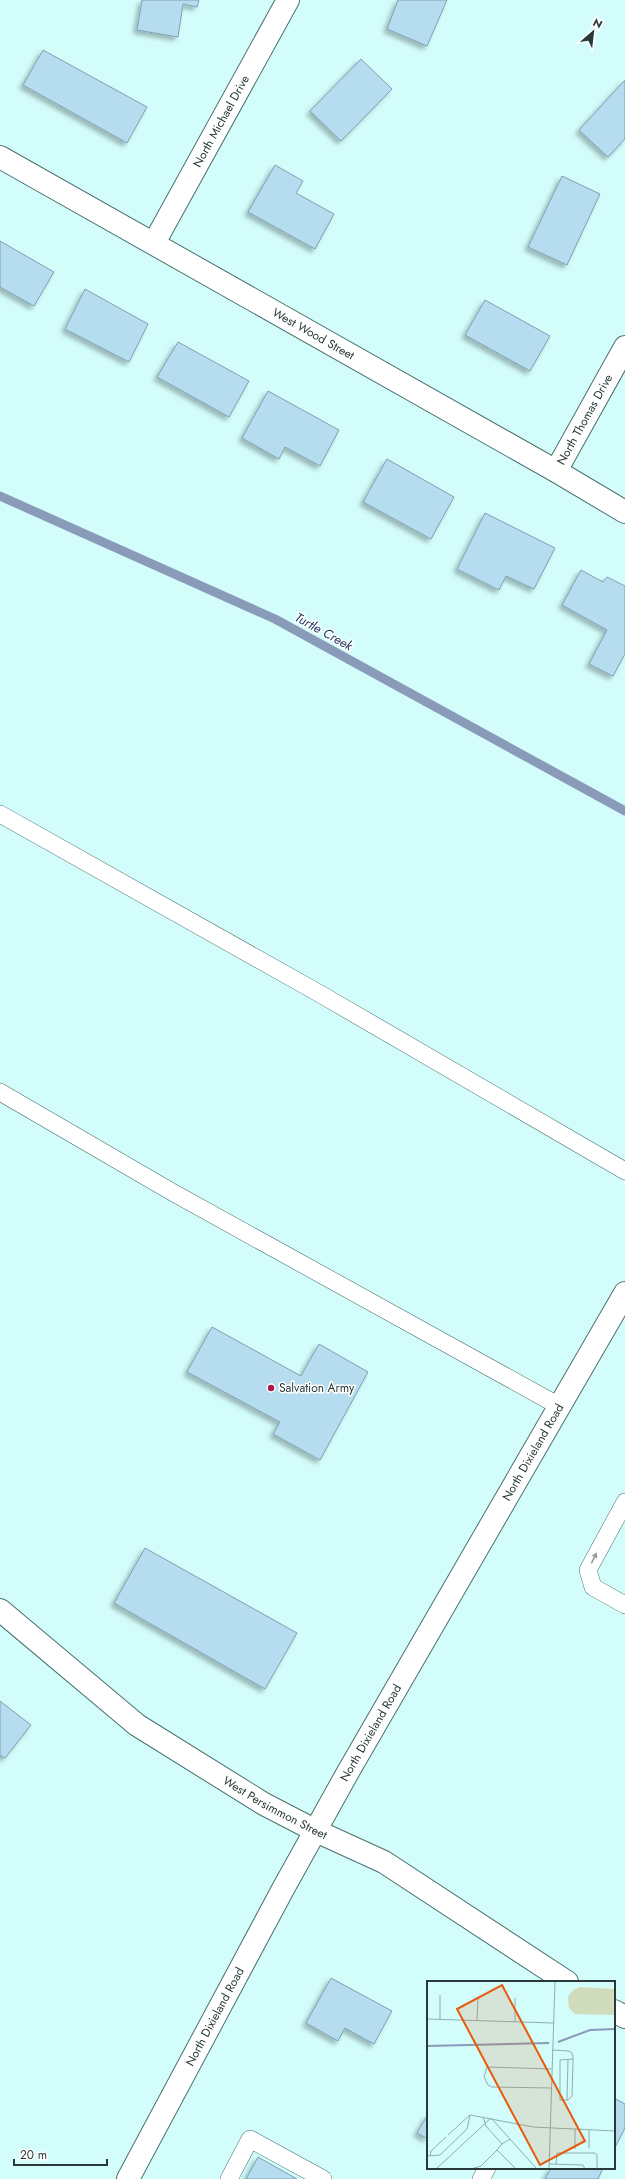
<svg xmlns="http://www.w3.org/2000/svg" width="625" height="2179" viewBox="0 0 625 2179" font-family="Jost,sans-serif">
	<style>
		.lines { fill: none; stroke-linecap: round; stroke-linejoin: round }
		.stream { stroke: #8a9bb9; stroke-width: 9 }
		.building { fill: #b5dcef; stroke: #7ea0b0; filter: url(#shadow) }
		.service-casing { stroke: #4a716f; stroke-width: 18 }
		.minor-casing { stroke: #4a716f; stroke-width: 24 }
		.secondary-casing { stroke: #4a716f; stroke-width: 24 }
		.service { stroke: #fff; stroke-width: 17 }
		.minor { stroke: #fff; stroke-width: 22 }
		.secondary { stroke: #fff; stroke-width: 22 }
		.oneway { fill: #949c9c }
		.poi-dot { fill: #aa184d; stroke: #fff; stroke-width: 1.5 }
		.labels { text-anchor: middle; stroke-width: 3; stroke-linejoin: round; paint-order: stroke }
		.street-label { font-size: 12px; fill: #283938; stroke: #fff }
		.poi-label { font-size: 12px; fill: #283938; stroke: #fff; text-anchor: start }
		.water-label { font-size: 13px; font-style: italic; fill: #1c315a; stroke: #fff }
		.inset-river { fill: none; stroke: #8a9bb9; stroke-width: 2 }
		.inset-road { fill: none; stroke: #8eafad; stroke-width: 1 }
		.view { fill: #e8590c; fill-opacity: 0.15; stroke: #e8590c; stroke-width: 2 }
		.inset-edge { fill: none; stroke: #283938; stroke-width: 2 }
	</style>
	<defs>
		<filter id="shadow"><feDropShadow dx="-3.5" dy="3.5" stdDeviation="2" flood-color="#0004"/></filter>
	</defs>
	<rect width="100%" height="100%" fill="#d2fdfb"/>
	<g class="lines">
		<!-- stream -->
		<path class="stream" d="M0 496 275 619 625 811"/>
	</g>
	<!-- building -->
	<g class="building">
		<path d="M142 0H199L197 7 183 4 178 37 137 30Z"/>
		<path d="M398 0H447L427 46 387 29Z"/>
		<path d="M43 50 147 107 127 143 23 85Z"/>
		<path d="M361 59 392 89 341 141 310 111Z"/>
		<path d="M625 80V139L608 157 579 130Z"/>
		<path d="M275 165 303 181 296 193 334 214 315 249 248 212Z"/>
		<path d="M562 176 600 194 567 265 528 247Z"/>
		<path d="M0 241 54 272 34 306 0 287Z"/>
		<path d="M85 289 148 324 129 362 65 329Z"/>
		<path d="M485 300 550 336 530 371 465 335Z"/>
		<path d="M178 342 249 381 229 417 157 377Z"/>
		<path d="M268 391 339 430 320 466 285 447 279 459 242 438Z"/>
		<path d="M387 459 454 497 431 539 363 502Z"/>
		<path d="M485 513 555 548 534 589 506 576 499 590 457 569Z"/>
		<path d="M581 570 603 582 607 577 625 586V654L613 676 589 664 607 630 562 605Z"/>
		<path d="M212 1327 301 1376 319 1344 368 1372 320 1460 273 1434 280 1422 187 1372Z"/>
		<path d="M145 1548 297 1633 265 1689 114 1603Z"/>
		<path d="M0 1701 31 1725 5 1758 0 1755Z"/>
		<path d="M331 1978 392 2011 374 2044 345 2028 338 2041 306 2023Z"/>
		<path d="M614 2098 625 2104V2128L614 2149Z"/>
		<path d="M428 2114V2139L417 2133Z"/>
		<path d="M258 2157 297 2179H246Z"/>
		<path d="M551 2168H603L598 2179H545Z"/>
	</g>
	<g class="lines">
		<defs>
			<g id="service">
				<path d="M0 814 322 995 625 1171"/>
				<path d="M0 1092 172 1192 559 1406"/>
				<path d="M625 1502 588 1570 593 1587 625 1605"/>
				<path d="M229 2179 250 2139 323 2179"/>
				<path d="M481 2179 487 2168"/>
			</g>
			<g id="minor">
				<path id="s1" d="M0 157 556 471 625 512"/>
				<path id="s2" d="M154 243 288 0"/>
				<path id="s3" d="M556 471 625 347"/>
				<path id="s4" d="M0 1610 137 1725 264 1804 316 1831 384 1862 567 1982"/>
				<path d="M614 2011 625 2017"/>
			</g>
			<g id="secondary">
				<path id="s5" d="M128 2179 283 1889 348 1772 625 1293"/>
			</g>
		</defs>
		<!-- service casing -->
		<use href="#service" class="service-casing"/>
		<!-- minor casing -->
		<use href="#minor" class="minor-casing"/>
		<!-- secondary casing -->
		<use href="#secondary" class="secondary-casing"/>
		<!-- service -->
		<use href="#service" class="service"/>
		<!-- minor -->
		<use href="#minor" class="minor"/>
		<!-- secondary -->
		<use href="#secondary" class="secondary"/>
	</g>
	<!-- one-way arrows -->
	<defs><path id="oneway-solid" d="M-6-.8H1V-3.2L6.5 0L1 3.2V.8H-6Z"/></defs>
	<use class="oneway" href="#oneway-solid" transform="translate(594 1558) rotate(-64)"/>
	<!-- markers -->
	<circle class="poi-dot" cx="271" cy="1388" r="4"/>
	<g class="labels">
		<!-- street labels -->
		<g class="street-label">
			<text dy="4" stroke="none"><textPath href="#s2" startOffset="139">North Michael Drive</textPath></text>
			<text dy="4" stroke="none"><textPath href="#s1" startOffset="360">West Wood Street</textPath></text>
			<text dy="4" stroke="none"><textPath href="#s3" startOffset="59">North Thomas Drive</textPath></text>
			<text dy="4" stroke="none"><textPath href="#s5" startOffset="832">North Dixieland Road</textPath></text>
			<text dy="4" stroke="none"><textPath href="#s5" startOffset="508">North Dixieland Road</textPath></text>
			<text dy="4" stroke="none"><textPath href="#s4" startOffset="340">West Persimmon Street</textPath></text>
			<text dy="4" stroke="none"><textPath href="#s5" startOffset="184">North Dixieland Road</textPath></text>
		</g>
		<!-- poi labels -->
		<g class="poi-label">
			<text x="279" y="1392">Salvation Army</text>
		</g>
		<!-- water labels -->
		<g class="water-label">
			<text transform="translate(324 631) rotate(29)" y="5">Turtle Creek</text>
		</g>
	</g>
	<!-- overview -->
	<g transform="translate(427 1981)">
		<rect width="188" height="188" fill="#d2fdfb"/>
		<path d="M153 6 188 8V34L148 33 142 27 141 16 146 9Z" fill="#d1dcbd"/>
		<path class="inset-river" d="M131 61 163 49 188 48M0 65 122 62"/>
		<path class="inset-road" d="M0 38 126 42M13 39V14M50 39 51 16M88 40V17M125 69 142 70 145 72 146 76V81L145 115 141 119H133V79L146 78M124 107 65 106 61 104 57 96 60 86 125 88M140 119 141 78M43 134 106 146 188 150M56 136 59 145 75 163 83 158M21 154 43 134M75 163 70 169 89 188M162 167V149M148 168V148M0 175 13 174 40 148 43 134M3 175 4 170 19 156M122 183 156 184 158 188M129 183 130 172H168L170 174V188M9 188 64 137 110 188M44 188 54 185 70 169M122 188 128 0"/>
		<path class="view" d="M75 4 158 160 113 184 30 28Z"/>
		<rect width="188" height="188" class="inset-edge"/>
	</g>
	<!-- north arrow -->
	<g transform="translate(593 32) rotate(28)" stroke="#ffffff" stroke-width="3" paint-order="stroke">
	<path d="M0-3L7 15L0 10L-7 15Z" fill="#283938"/>
	<text y="-6" font-size="11" font-weight="bold" text-anchor="middle" fill="#283938">N</text>
	</g>
	<!-- scale -->
	<path d="M14 2159v6h93v-6" fill="none" stroke="#283938" stroke-width="2"/>
	<text x="20" y="2159" font-size="12" fill="#283938" stroke="#ffffff" stroke-width="3" paint-order="stroke">20 m</text>
</svg>
